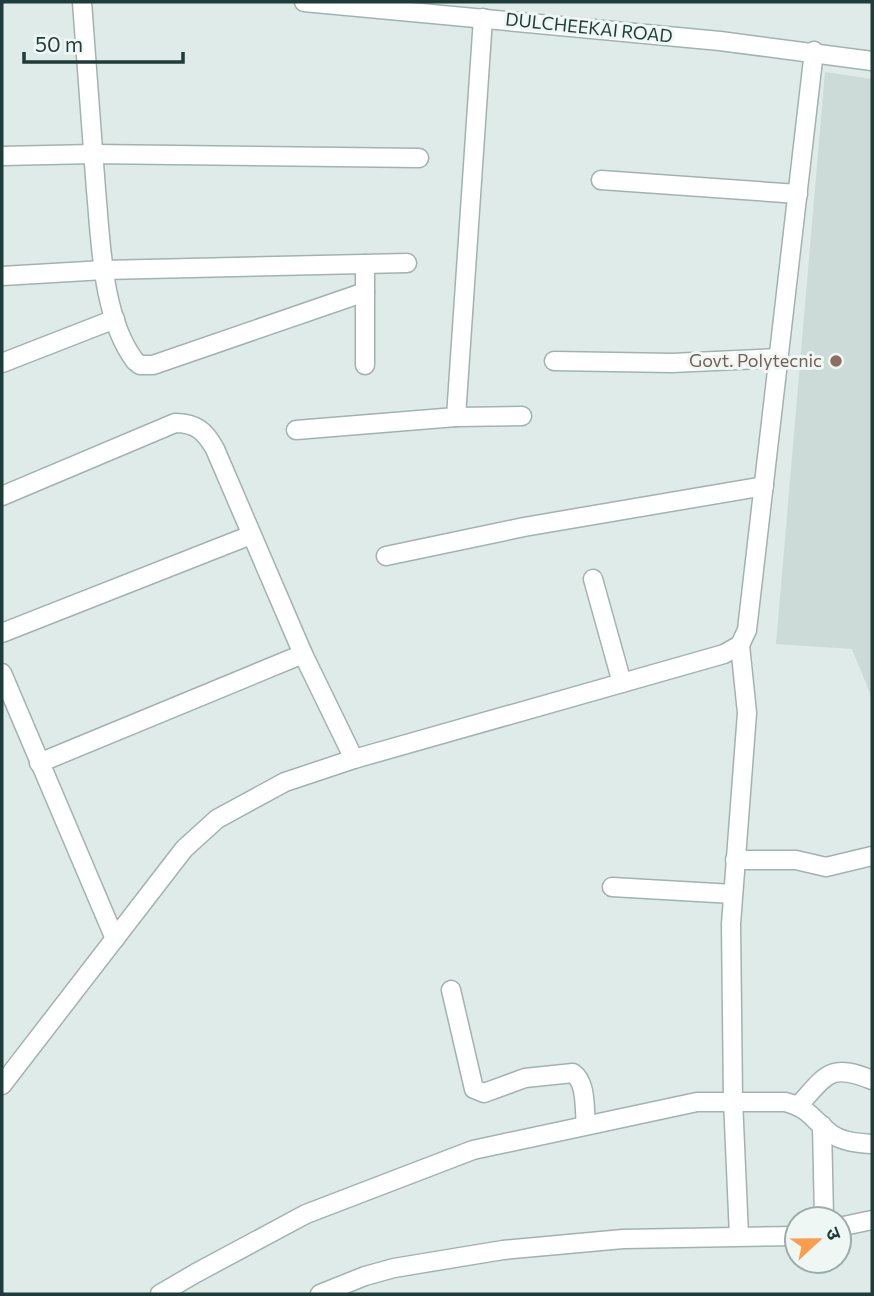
<svg xmlns="http://www.w3.org/2000/svg" width="874" height="1296" viewBox="0 0 874 1296" font-family="Commissioner,'Noto Sans Devanagari',sans-serif">
	<style>
		.built { fill: #ccdbd7 }
		.lines { fill: none; stroke-linecap: round; stroke-linejoin: round }
		.street-casing { stroke: #a1b3b0; stroke-width: 21 }
		.street { stroke: #fff; stroke-width: 18 }
		.education-dot { fill: #8d6e63; stroke: #eff7f5; stroke-width: 2.5 }
		.labels { text-anchor: middle; stroke-width: 6; stroke-linejoin: round; paint-order: stroke }
		.street-label { font-size: 18px; fill: #1e3c3a; stroke: #eff7f5 }
		.education-label { font-size: 18px; fill: #785e54; stroke: #eff7f5; text-anchor: end }
	</style>
	<rect width="100%" height="100%" fill="#deebe8"/>
	<!-- built -->
	<path class="built" d="M825 72 872 79V698L852 649 776 644Z"/>
	<g class="lines">
		<defs>
			<g id="street">
				<path d="M82 2C87 64 91 127 96 190 101 243 102 317 135 361L140 365H153L365 292"/>
				<path d="M304 2 720 41 872 61"/>
				<path d="M2 156 93 154 419 158"/>
				<path d="M601 180 798 194"/>
				<path d="M365 264V365"/>
				<path d="M2 276 104 270 407 263"/>
				<path d="M554 361 672 363 779 358"/>
				<path d="M2 363 115 319"/>
				<path d="M456 417 483 18"/>
				<path d="M296 430 456 417 522 416"/>
				<path d="M2 496 175 423C196 423 205 431 215 449L303 654 354 759"/>
				<path d="M386 556 524 527 764 486"/>
				<path d="M593 579 622 683"/>
				<path d="M2 633 251 535"/>
				<path d="M2 673 115 939"/>
				<path d="M39 763 303 654"/>
				<path d="M735 860H796L826 867 872 856"/>
				<path d="M612 887 733 894"/>
				<path d="M451 990 474 1089 484 1093 525 1078 573 1073C587 1083 584 1109 586 1125"/>
				<path d="M2 1085 184 849 217 819 285 782 354 759 724 654 740 645 747 630 814 51"/>
				<path d="M799 1105C827 1074 830 1063 872 1080"/>
				<path d="M822 1125 824 1219"/>
				<path d="M839 1227 872 1220"/>
				<path d="M739 1236 733 1100 731 924 747 713 740 645"/>
				<path d="M160 1294 196 1273 306 1214 473 1150 697 1102H785C809 1108 812 1119 830 1133 842 1142 858 1143 872 1144"/>
				<path d="M320 1294 365 1276 394 1268 503 1250 623 1239 797 1236"/>
			</g>
		</defs>
		<!-- street casing -->
		<use href="#street" class="street-casing"/>
		<!-- street -->
		<use href="#street" class="street"/>
	</g>
	<!-- markers -->
	<circle class="education-dot" cx="836" cy="361" r="7"/>
	<g class="labels">
		<!-- street labels -->
		<g class="street-label">
			<text transform="translate(589 28) rotate(6)" y="6">DULCHEEKAI ROAD</text>
		</g>
		<!-- education labels -->
		<g class="education-label">
			<text x="822" y="367">Govt. Polytecnic</text>
		</g>
	</g>
	<!-- border -->
	<rect width="874" height="1296" fill="none" stroke="#1e3c3a" stroke-width="7"/>
	<!-- north arrow -->
	<g transform="translate(818 1240) rotate(68)"><circle r="33" fill="#eff7f5" stroke="#9bacaa" stroke-width="2"/>
	<path d="M0-5L12 26L0 18L-12 26Z" fill="#fb9d4c"/>
	<text y="-10" font-size="19" font-weight="bold" text-anchor="middle" fill="#1e3c3a">उ</text>
	</g>
	<!-- scale -->
	<path d="M24 52v10h159v-10" fill="none" stroke="#1e3c3a" stroke-width="3.5"/>
	<text x="35" y="52" font-size="21" fill="#1e3c3a" stroke="#eff7f5" stroke-width="5" paint-order="stroke">50 m</text>
</svg>
